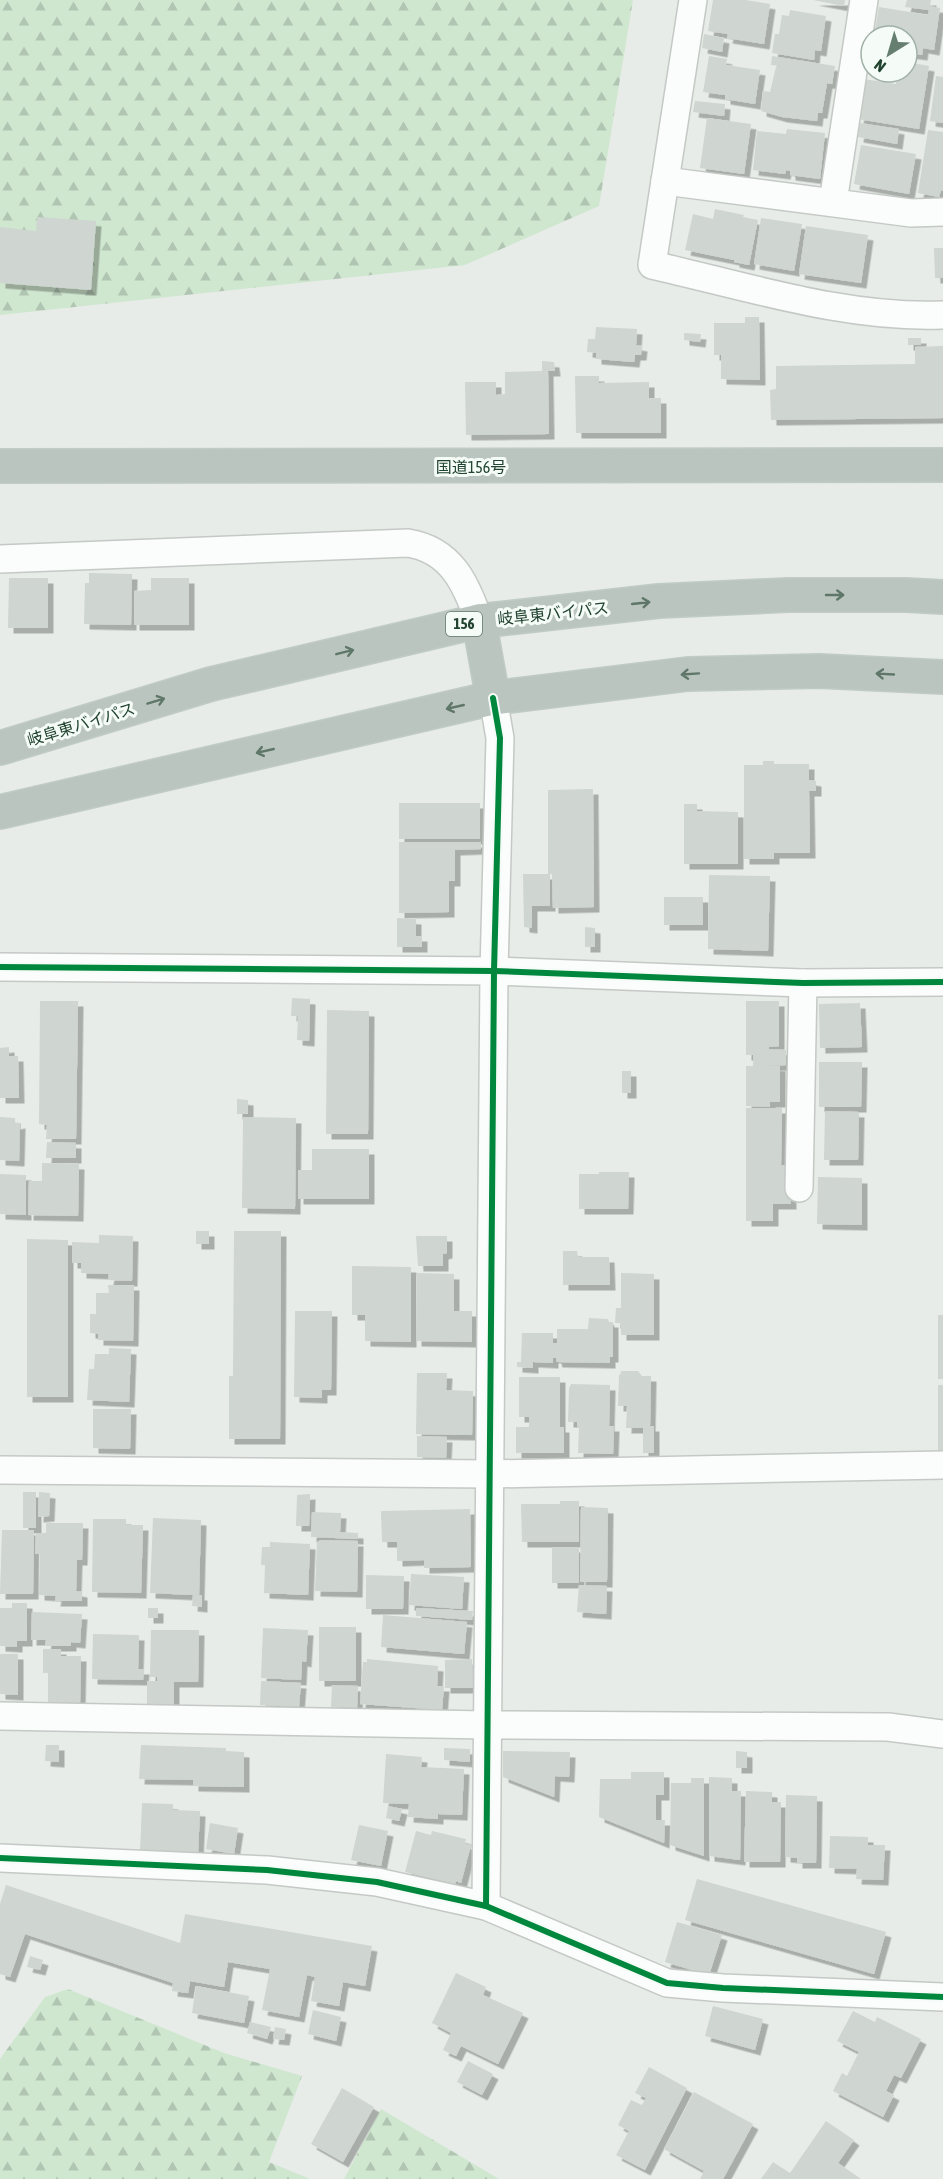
<svg xmlns="http://www.w3.org/2000/svg" width="943" height="2179" viewBox="0 0 943 2179" font-family="'Asap Condensed','Noto Sans JP',sans-serif">
	<style>
		.forest { fill: url(#forest-firs) }
		.building { fill: #cfd5d1; filter: url(#shadow) }
		.lines { fill: none; stroke-linecap: round; stroke-linejoin: round }
		.street-casing { stroke: #c4c9c5; stroke-width: 30 }
		.highway-casing { stroke: #c1cbc6; stroke-width: 36 }
		.street { stroke: #fbfcfc; stroke-width: 27 }
		.highway { stroke: #bbc5bf; stroke-width: 33 }
		.cycleway-casing { stroke: #f5fbf6; stroke-width: 10 }
		.cycleway { stroke: #00873e; stroke-width: 6 }
		.oneway { stroke: #5f7769 }
		.labels { text-anchor: middle; stroke-width: 6; stroke-linejoin: round; paint-order: stroke }
		.shield { fill: #f5fbf6; stroke: #617a6b; stroke-width: 1.5 }
		.shield-label { font-size: 15px; font-weight: bold; fill: #214330 }
		.street-label { font-size: 16px; fill: #214330; stroke: #f5fbf6 }
	</style>
	<defs>
		<pattern id="forest-firs" width="22" height="20" patternUnits="userSpaceOnUse" patternTransform="scale(1.5)"><rect width="22" height="20" fill="#cfe6cf"/><path d="M5 1l3.5 6h-7zM16 11l3.5 6h-7z" fill="#b1c6b2"/></pattern>
		<filter id="shadow"><feDropShadow dx="5.5" dy="5.5" stdDeviation="0" flood-color="#0004"/></filter>
	</defs>
	<rect width="100%" height="100%" fill="#e7ece8"/>
	<!-- forest -->
	<g class="forest">
		<path d="M0 0H633L599 206 465 265 0 315Z"/>
		<path d="M68 1989 224 2053 302 2076 269 2162 310 2179H0V2059L45 1997Z"/>
		<path d="M381 2109 499 2179H344Z"/>
	</g>
	<!-- building -->
	<g class="building">
		<path d="M713 0H746L770 4 764 44 727 38 728 34 708 31Z"/>
		<path d="M813 0H845L844 6Z"/>
		<path d="M907 0H931L930 6 940 8 934 50 923 48 922 55 907 53V36H874L879 7 928 15 929 10 905 7Z"/>
		<path d="M790 10 826 16 821 51 815 50 814 60 772 53 775 34H779L782 15 789 16Z"/>
		<path d="M704 34 724 38 722 52 702 48Z"/>
		<path d="M709 56 727 59 726 65 760 70 755 104 725 99V95L703 92Z"/>
		<path d="M772 56 835 66 832 84 827 83 822 113H818L817 121 782 117 761 111 763 91 770 92 776 67 781 66 771 65Z"/>
		<path d="M907 62 929 66 919 129 858 119 864 79 896 84 897 72H907Z"/>
		<path d="M936 76 943 77V123L930 121Z"/>
		<path d="M695 101 725 104 724 116 693 112Z"/>
		<path d="M707 118 751 124 744 174 700 168Z"/>
		<path d="M860 123 899 129 897 144 858 137Z"/>
		<path d="M787 129 825 133 820 179 790 175V171L786 170 785 174 753 170 757 131 786 134Z"/>
		<path d="M928 130 943 132V191L941 190 939 197 918 193Z"/>
		<path d="M861 145 916 154 909 194 854 184Z"/>
		<path d="M715 209 744 215 743 217 758 220 749 265 734 262V260L685 250 693 214 713 219Z"/>
		<path d="M37 217 96 221 91 290 0 283V227L36 231Z"/>
		<path d="M761 218 802 224 794 271 754 264Z"/>
		<path d="M806 226 868 235 861 283 799 274Z"/>
		<path d="M934 248H943V278H935Z"/>
		<path d="M745 317H759L760 380 721 379V355H714V323H745Z"/>
		<path d="M596 327 637 329 636 345 642 346 641 355H635L634 362 596 359V353L587 352 588 339H595Z"/>
		<path d="M684 333 701 334 700 342 684 340Z"/>
		<rect x="908" y="338" width="13" height="7"/>
		<path d="M943 346V418L771 420 770 390 776 389V366L915 364V347Z"/>
		<path d="M542 361 554 362 555 371H548L549 434 466 435 465 382H496V395L505 394V372L542 371Z"/>
		<path d="M575 376H599V383L649 382V398H661V433H576Z"/>
		<path d="M89 573 132 574 131 625 84 624 85 583H89Z"/>
		<path d="M9 578H48V628H8Z"/>
		<path d="M151 578H189V625H134V591L151 590Z"/>
		<path d="M763 761H774V764H809V780L816 781V791H809L810 853H774V859H744V765H763Z"/>
		<path d="M593 789 594 907 553 908 552 874H548V790Z"/>
		<rect x="399" y="803" width="81" height="36"/>
		<path d="M684 804H697V811L738 812V864H684Z"/>
		<path d="M399 842H481V849L455 850V881H449V912L399 913Z"/>
		<path d="M523 874H550V906H532V928L524 927Z"/>
		<path d="M709 875 770 876 768 951 708 949Z"/>
		<rect x="664" y="897" width="39" height="28"/>
		<path d="M397 918 416 919V936H422V947H397Z"/>
		<path d="M585 927 595 928V947H585Z"/>
		<path d="M292 998 310 999 309 1041 297 1040 298 1016H291Z"/>
		<path d="M40 1001H78L76 1139H46L47 1125 39 1124Z"/>
		<path d="M746 1001H779V1046L769 1047V1049L786 1050V1065L767 1066H780V1102H770V1107L746 1106V1066H753V1055H746Z"/>
		<path d="M860 1003 862 1047 820 1048 819 1004Z"/>
		<path d="M327 1010 369 1011 368 1134H326Z"/>
		<path d="M9 1047V1056H18L19 1098H0V1048Z"/>
		<path d="M819 1062H862L861 1107H819Z"/>
		<rect x="622" y="1071" width="9" height="22"/>
		<path d="M237 1099 248 1100V1114H237Z"/>
		<path d="M746 1108H782L781 1165H790L791 1204H773V1221H746Z"/>
		<path d="M825 1111 859 1112 858 1160H824Z"/>
		<path d="M0 1117 15 1118V1124L20 1123 19 1161 0 1160Z"/>
		<path d="M243 1117 296 1118 295 1209 242 1208Z"/>
		<path d="M47 1142 76 1143V1158H46Z"/>
		<path d="M312 1149H369V1199H298V1170H312Z"/>
		<path d="M42 1163 79 1164 78 1216 28 1215 29 1181H42Z"/>
		<path d="M599 1172H629L628 1209H579V1174H599Z"/>
		<path d="M0 1174 26 1175V1215L0 1214Z"/>
		<path d="M818 1177 862 1178V1225L817 1224Z"/>
		<rect x="196" y="1231" width="13" height="13"/>
		<path d="M234 1231H281L280 1439H229V1376H233Z"/>
		<path d="M99 1235 133 1236 132 1281 108 1280 109 1274 81 1273V1263H72V1242L99 1243Z"/>
		<path d="M416 1236H447V1253L443 1254V1266H418Z"/>
		<path d="M27 1239 68 1240V1397H27Z"/>
		<path d="M563 1251H577L578 1257H609L610 1285H563Z"/>
		<path d="M352 1266 411 1267V1342L365 1341V1315H352Z"/>
		<path d="M417 1273 454 1274V1311H472V1342L416 1341Z"/>
		<path d="M621 1273 654 1274V1335H621V1323H615L616 1308H621Z"/>
		<path d="M108 1285H134L133 1341 98 1340V1334L90 1333V1314H96V1293H109Z"/>
		<path d="M295 1311H332L331 1390H322V1398L294 1397Z"/>
		<rect x="938" y="1315" width="5" height="64"/>
		<path d="M589 1318 608 1319 609 1322H613V1357H610V1363L557 1362 556 1358H553V1363L533 1362V1368L517 1367V1362H521L522 1333H553V1343H557V1329H588Z"/>
		<path d="M109 1348 131 1349 129 1402 87 1400 89 1369H94L95 1354H109Z"/>
		<path d="M621 1371H638L642 1376H651L650 1426H654V1453H643V1428H626L627 1406H618L619 1375H620Z"/>
		<path d="M417 1373H447L446 1390 473 1391 472 1435 416 1434Z"/>
		<path d="M519 1377H560V1427H564V1453H516V1427H529V1417H519Z"/>
		<path d="M571 1384 610 1385 609 1426H614L613 1454 578 1453 579 1426 577 1427V1422H568L569 1388Z"/>
		<rect x="938" y="1385" width="5" height="66"/>
		<path d="M93 1409H131L130 1449 93 1448Z"/>
		<path d="M417 1436 447 1437 446 1458 417 1457Z"/>
		<rect x="23" y="1492" width="13" height="36"/>
		<path d="M39 1492 50 1493 49 1516 38 1517Z"/>
		<path d="M310 1494 309 1526H296L297 1495Z"/>
		<path d="M560 1501H579V1542H522L521 1504H560Z"/>
		<path d="M581 1507 608 1508 607 1582H580Z"/>
		<path d="M470 1509 471 1567 424 1568V1560L397 1561V1542H382L381 1511Z"/>
		<path d="M312 1512 341 1513 340 1532 358 1533V1539L311 1537Z"/>
		<path d="M153 1518 201 1520 199 1595H202V1607L192 1606 193 1595 150 1593Z"/>
		<path d="M93 1519H126V1525H143L141 1593 92 1592Z"/>
		<path d="M46 1523H83L82 1560H77L76 1591 82 1592V1601H55L56 1596 39 1595 40 1554H35L36 1533H46Z"/>
		<path d="M2 1530H34L33 1594H0Z"/>
		<path d="M321 1540 358 1541 357 1592 315 1591 317 1542Z"/>
		<path d="M270 1542 310 1544 308 1595 264 1593 265 1565H261L262 1547H270Z"/>
		<rect x="552" y="1547" width="27" height="36"/>
		<path d="M411 1574 464 1577 462 1609 409 1605Z"/>
		<path d="M366 1575 404 1576 403 1609H366Z"/>
		<path d="M579 1585 607 1586 606 1614 577 1612Z"/>
		<path d="M12 1603H27V1641H17V1647L0 1646V1608H12Z"/>
		<rect x="148" y="1608" width="10" height="10"/>
		<path d="M416 1608 473 1611 472 1620 416 1616Z"/>
		<path d="M32 1612 82 1614 80 1643 71 1642V1646H45L46 1640H31Z"/>
		<path d="M383 1615 467 1622 464 1654 381 1647Z"/>
		<rect x="319" y="1627" width="37" height="54"/>
		<path d="M263 1628 308 1630 306 1662 302 1661 301 1680 261 1678Z"/>
		<path d="M151 1630H199L198 1682H174V1706L147 1705V1681H157V1677H150Z"/>
		<path d="M93 1634 139 1635 138 1669H144L143 1680 92 1679Z"/>
		<path d="M43 1649H61V1656H81L80 1704H48V1673H43Z"/>
		<path d="M0 1654H18V1695L0 1694Z"/>
		<path d="M367 1659 438 1666 437 1686H444L442 1710 360 1704 363 1662H367Z"/>
		<path d="M472 1659 473 1688H445V1660Z"/>
		<path d="M261 1681 301 1683 299 1707 260 1705Z"/>
		<path d="M332 1685 358 1686 357 1708 331 1707Z"/>
		<path d="M46 1745H59V1762L45 1761Z"/>
		<path d="M141 1745 226 1748V1751L244 1752V1787L193 1786V1780L139 1779Z"/>
		<path d="M444 1748 470 1749V1762L444 1760Z"/>
		<path d="M503 1751 570 1752 569 1777 555 1776 554 1797 503 1777Z"/>
		<path d="M736 1751 747 1752V1768H736Z"/>
		<path d="M386 1754 422 1757 421 1767 464 1769 462 1815 438 1814V1819L408 1817 409 1804 383 1803Z"/>
		<path d="M631 1772H664V1795H656V1820H665L664 1843 599 1817 600 1779H631Z"/>
		<path d="M709 1777 732 1778V1791H741L740 1860 709 1856Z"/>
		<path d="M691 1778H704V1856L670 1845 671 1783H691Z"/>
		<path d="M746 1791 772 1792V1802H781L780 1862H744Z"/>
		<path d="M786 1795 817 1796 816 1863H797V1858L785 1857Z"/>
		<path d="M142 1803 173 1804V1810L200 1811 198 1854 140 1852Z"/>
		<path d="M388 1806 402 1809 399 1821 386 1818Z"/>
		<path d="M210 1823 238 1828 234 1854 206 1849Z"/>
		<path d="M359 1825 388 1831 381 1866 351 1860Z"/>
		<path d="M416 1831 431 1835 432 1831 466 1839 465 1844 471 1845 461 1883 456 1881 455 1884 405 1872Z"/>
		<path d="M830 1836 868 1837V1845H885L883 1880 856 1879 857 1869 829 1868Z"/>
		<path d="M697 1879 886 1932 874 1974 685 1920Z"/>
		<path d="M6 1885 180 1943 185 1914 372 1946 365 1986 343 1982 339 2006 311 2001 315 1977 307 1975 299 2017 262 2010 270 1969 228 1962 224 1987 190 1981 188 1993 172 1991 173 1983 25 1934 10 1977 0 1974V1904Z"/>
		<path d="M677 1922 722 1935 709 1975 665 1962Z"/>
		<path d="M30 1956 43 1960 40 1970 27 1967Z"/>
		<path d="M456 1973 486 1987 483 1995 523 2013 498 2064 461 2046 456 2056 443 2050 451 2033 432 2023Z"/>
		<path d="M196 1986 249 1996 244 2023 192 2013Z"/>
		<path d="M713 2006 763 2019 755 2050 705 2036Z"/>
		<path d="M313 2010 341 2017 336 2041 308 2034Z"/>
		<path d="M853 2011 875 2022 877 2017 921 2039 901 2078 894 2075 886 2091 894 2095 883 2117 833 2091 842 2073 847 2076 859 2052 837 2041Z"/>
		<path d="M250 2022 271 2027 267 2039 247 2033Z"/>
		<path d="M275 2027 286 2029 284 2040 273 2039Z"/>
		<path d="M468 2061 493 2074 482 2095 457 2082Z"/>
		<path d="M649 2067 687 2088 645 2170 616 2155 629 2131 618 2125 631 2100 642 2105 646 2098 635 2093Z"/>
		<path d="M342 2088 374 2107 343 2162 311 2144Z"/>
		<path d="M694 2092 753 2124 723 2179H700L704 2171 664 2149Z"/>
		<path d="M826 2121 854 2140 838 2163 861 2179H761L773 2162 790 2173Z"/>
	</g>
	<g class="lines">
		<defs>
			<g id="street">
				<path d="M693 0 652 265C746 286 846 319 943 315"/>
				<path d="M665 181 911 213 943 212"/>
				<path d="M833 202 864 0"/>
				<path d="M0 559 408 543C451 550 466 583 479 621"/>
				<path d="M0 967 494 971 803 983 943 982"/>
				<path d="M799 1188 803 983"/>
				<path d="M0 1470 491 1474 943 1465"/>
				<path d="M0 1716 487 1725 888 1727 943 1734"/>
				<path d="M0 1858 267 1870 377 1882 486 1906 667 1983 723 1988 943 1997"/>
				<path d="M486 1906 494 971 500 738 493 698"/>
			</g>
			<g id="highway">
				<path d="M0 466 943 465"/>
				<path d="M479 621 493 698"/>
				<path d="M0 748 211 684 479 621 659 601 788 595H906L943 597"/>
				<path d="M0 812 493 698 688 674 819 671 943 677"/>
			</g>
		</defs>
		<!-- street casing -->
		<use href="#street" class="street-casing"/>
		<!-- highway casing -->
		<use href="#highway" class="highway-casing"/>
		<!-- street -->
		<use href="#street" class="street"/>
		<!-- highway -->
		<use href="#highway" class="highway"/>
		<defs>
			<g id="cycleway">
				<path d="M0 967 494 971 803 983 943 982"/>
				<path d="M0 1858 267 1870 377 1882 486 1906 667 1983 723 1988 943 1997"/>
				<path d="M486 1906 494 971 500 738 493 698"/>
			</g>
		</defs>
		<!-- cycleway casing -->
		<use href="#cycleway" class="cycleway-casing"/>
		<!-- cycleway -->
		<use href="#cycleway" class="cycleway"/>
	</g>
	<!-- one-way arrows -->
	<defs><path id="oneway-shaft" d="M-6 0H5M1.5-3L5.5 0L1.5 3" fill="none" stroke-width="1.6" stroke-linecap="round" stroke-linejoin="round" transform="scale(1.5)"/></defs>
	<g class="oneway">
		<use href="#oneway-shaft" transform="translate(835 595)"/>
		<use href="#oneway-shaft" transform="translate(641 603) rotate(-6)"/>
		<use href="#oneway-shaft" transform="translate(345 652) rotate(-14)"/>
		<use href="#oneway-shaft" transform="translate(690 674) rotate(176)"/>
		<use href="#oneway-shaft" transform="translate(885 674) rotate(-177)"/>
		<use href="#oneway-shaft" transform="translate(156 701) rotate(-17)"/>
		<use href="#oneway-shaft" transform="translate(455 707) rotate(167)"/>
		<use href="#oneway-shaft" transform="translate(265 751) rotate(167)"/>
	</g>
	<g class="labels">
		<!-- shield labels -->
		<rect class="shield" x="446" y="612" width="36" height="24" rx="4.5"/>
		<g class="shield-label">
			<text x="464" y="629">156</text>
		</g>
		<!-- street labels -->
		<g class="street-label">
			<text x="471" y="473">国道156号</text>
			<text transform="translate(553 613) rotate(-6)" y="6">岐阜東バイパス</text>
			<text transform="translate(81 724) rotate(-17)" y="6">岐阜東バイパス</text>
		</g>
	</g>
	<!-- north arrow -->
	<g transform="translate(889 54) rotate(217)"><circle r="28" fill="#f5fbf6" stroke="#a0b1a7" stroke-width="1.5"/>
	<path d="M0-4.5L10 22L0 15L-10 22Z" fill="#667e70"/>
	<text y="-9" font-size="16" font-weight="bold" text-anchor="middle" fill="#214330">N</text>
	</g>
</svg>
